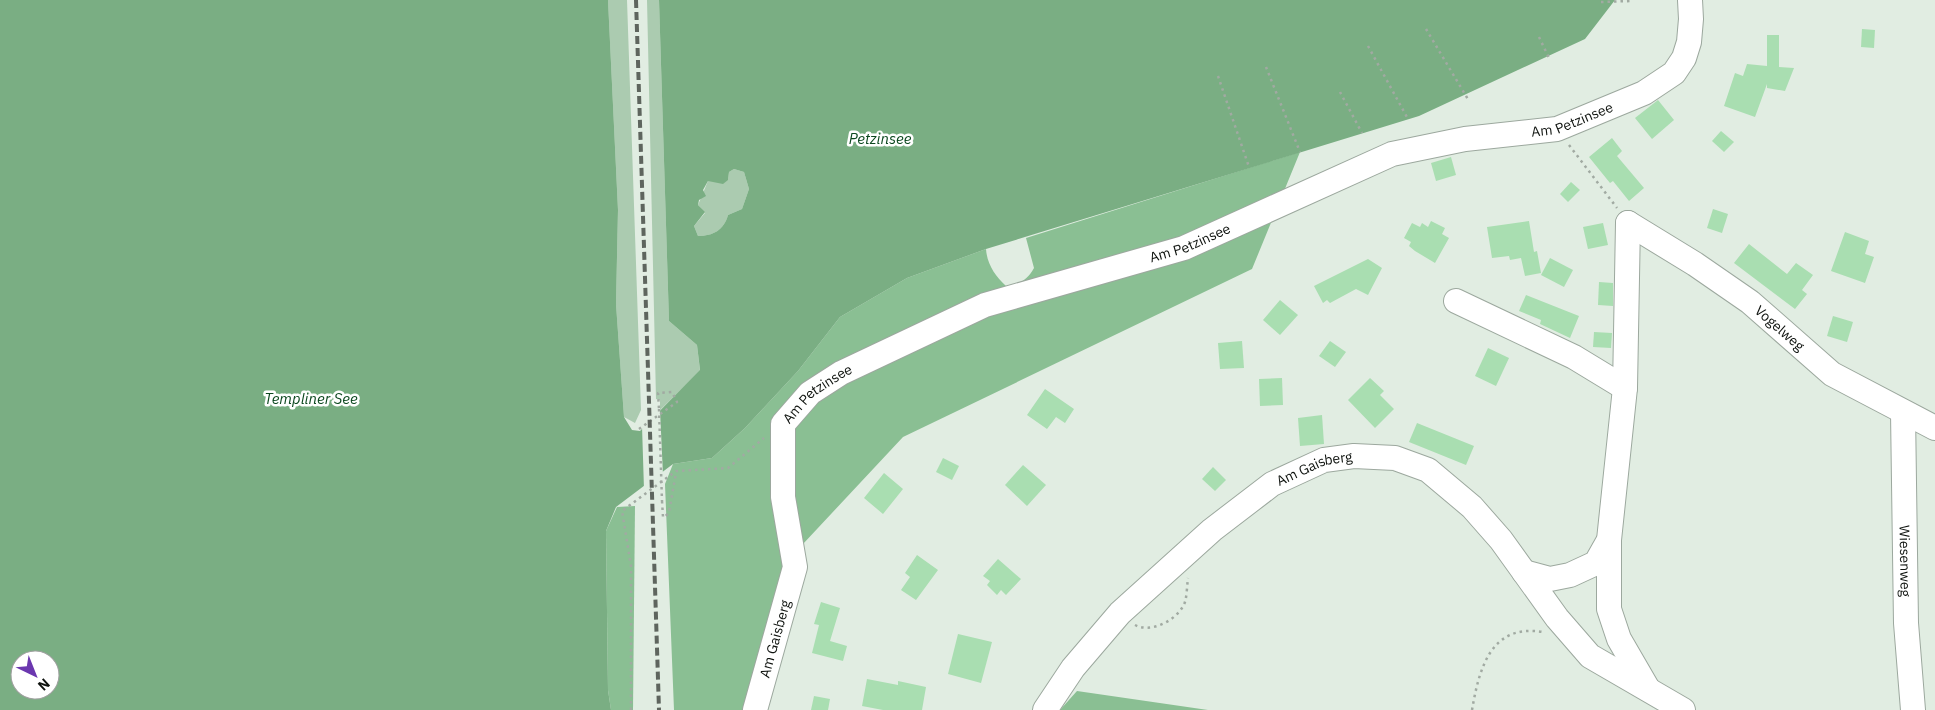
<svg xmlns="http://www.w3.org/2000/svg" width="1935" height="710" viewBox="0 0 1935 710" font-family="'IBM Plex Sans',sans-serif">
	<style>
		.green { fill: #abcbb0 }
		.forest { fill: #8abf93 }
		.water { fill: #7aae83; fill-rule: evenodd }
		.pier { fill: #e1ede2 }
		.building { fill: #a9deb1 }
		.lines { fill: none; stroke-linecap: round; stroke-linejoin: round }
		.minor-casing { stroke: #9ca89e; stroke-width: 26 }
		.path { stroke: #a1aaa2; stroke-width: 2.5; stroke-dasharray: 2.5 4; stroke-linecap: butt }
		.minor { stroke: #fff; stroke-width: 24 }
		.rail { stroke: #5e655e; stroke-width: 4; stroke-dasharray: 8 4; stroke-linecap: butt }
		.path-bridge { stroke: #a1aaa2; stroke-width: 2.5; stroke-dasharray: 2.5 4; stroke-linecap: butt }
		.labels { text-anchor: middle; stroke-width: 5; stroke-linejoin: round; paint-order: stroke }
		.street-label { font-size: 14px; fill: #0e120e; stroke: #fff }
		.water-label { font-size: 15px; font-style: italic; fill: #0c481f; stroke: #fff }
	</style>
	<rect width="100%" height="100%" fill="#e1ede2"/>
	<!-- green -->
	<g class="green">
		<path d="M608 0H627L641 410 635 423 624 417 616 304 618 210Z"/>
		<path d="M647 0H659L669 321 697 345 700 371 660 410V400L656 399Z"/>
		<path d="M734 169 744 172 749 189 742 209 728 215C724 230 713 236 698 236L694 226 705 213 698 205 708 181 728 180 729 172Z"/>
	</g>
	<!-- forest -->
	<g class="forest">
		<path d="M1300 152 1252 269 903 437 803 544 760 710H674L665 484 673 464 712 458 745 428 798 371 840 317 907 278 986 249C987 264 995 276 1006 286 1021 284 1027 280 1034 268L1026 238Z"/>
		<path d="M635 506 633 710H611L608 690 606 531 617 507Z"/>
		<path d="M1077 691 1208 710H1060Z"/>
	</g>
	<!-- water -->
	<path class="water" d="M0 0H608L618 210 616 304 624 417 632 430 640 431 700 370 697 345 669 321 659 0H1615L1585 39 1419 116 986 249 907 278 840 317 798 371 745 428 712 458 673 464 616 507 606 531 608 690 611 710H0ZM734 169 744 172 749 189 742 209 728 215C724 230 713 236 698 236L694 226 705 212 698 205 699 200 706 196 703 190 708 181 723 184 728 180 729 172ZM20 660H50V690H20Z"/>
	<!-- pier -->
	<path class="pier" d="M658 410H660L663 475 644 489 642 426Z"/>
	<!-- building -->
	<g class="building">
		<path d="M1862 29 1875 30 1874 48 1861 47Z"/>
		<path d="M1767 35H1779V67L1794 68 1785 91 1767 88V84L1755 117 1724 106 1735 73 1743 76 1747 64 1767 66Z"/>
		<path d="M1658 100 1674 120 1652 139 1635 118Z"/>
		<path d="M1721 131 1734 142 1724 152 1712 141Z"/>
		<path d="M1612 138 1622 151 1617 156 1644 188 1629 201 1613 181 1610 183 1589 157Z"/>
		<path d="M1451 157 1456 175 1436 181 1431 163Z"/>
		<path d="M1571 182 1580 190 1568 202 1560 194Z"/>
		<path d="M1713 209 1728 214 1722 233 1707 228Z"/>
		<path d="M1431 221 1445 228 1442 234 1449 238 1435 263 1415 251 1409 246 1411 242 1404 238 1412 223 1420 227 1422 223 1428 227Z"/>
		<path d="M1529 221 1534 252 1537 251 1541 273 1525 276 1521 258 1510 260 1509 256 1492 258 1487 227Z"/>
		<path d="M1603 223 1608 245 1588 249 1583 227Z"/>
		<path d="M1845 232 1869 241 1865 254 1874 257 1865 283 1831 271Z"/>
		<path d="M1749 244 1787 274 1796 263 1813 275 1802 290 1807 294 1795 309 1734 263Z"/>
		<path d="M1550 258 1573 270 1564 287 1541 275Z"/>
		<path d="M1368 259 1382 268 1368 295 1356 289 1330 303 1327 300 1323 303 1314 286Z"/>
		<path d="M1599 282 1613 283V306L1598 305Z"/>
		<path d="M1526 295 1579 316 1570 338 1540 324 1541 320 1519 311Z"/>
		<path d="M1280 300 1298 315 1280 335 1263 320Z"/>
		<path d="M1833 316 1853 322 1847 342 1827 336Z"/>
		<path d="M1594 332 1612 333 1611 348 1593 347Z"/>
		<path d="M1242 341 1244 368 1220 369 1218 343Z"/>
		<path d="M1330 341 1346 352 1335 367 1319 356Z"/>
		<path d="M1488 348 1509 358 1496 386 1475 376Z"/>
		<path d="M1282 378 1283 405 1260 406 1259 379Z"/>
		<path d="M1370 378 1384 391 1380 395 1394 409 1375 428 1348 400Z"/>
		<path d="M1045 389 1074 409 1065 423 1056 417 1047 429 1027 415Z"/>
		<path d="M1322 415 1324 444 1300 446 1298 418Z"/>
		<path d="M1417 423 1474 446 1466 465 1409 442Z"/>
		<path d="M943 458 959 466 952 480 936 472Z"/>
		<path d="M1023 465 1046 485 1027 506 1005 485Z"/>
		<path d="M1213 467 1226 480 1215 491 1202 479Z"/>
		<path d="M884 473 903 489 883 514 864 498Z"/>
		<path d="M917 555 938 570 916 600 901 590 910 577 905 573Z"/>
		<path d="M998 559 1021 579 1006 595 1001 590 997 595 987 585 990 581 983 576Z"/>
		<path d="M821 602 840 608 830 641 847 646 843 661 812 653 819 625 814 624Z"/>
		<path d="M958 634 992 642 981 683 948 674Z"/>
		<path d="M867 679 898 685V681L926 687 922 710H883L862 706Z"/>
		<path d="M814 696 830 699 828 710H811Z"/>
	</g>
	<g class="lines">
		<defs>
			<g id="minor">
				<path id="s1" d="M1628 223 1695 264 1750 302 1832 374 1935 428"/>
				<path d="M1456 301 1574 357 1625 388"/>
				<path id="s2" d="M1903 412 1906 623 1913 710"/>
				<path d="M1609 540V609L1619 639 1648 689"/>
				<path d="M1524 572 1550 579 1570 575 1596 563 1609 540 1625 388 1628 223"/>
				<path id="s3" d="M755 710 795 567 783 497V424L810 393 841 373 985 305 1184 248 1392 154 1465 139 1557 129 1644 93 1674 73 1684 58 1689 42 1691 19 1690 0"/>
				<path id="s4" d="M1045 710 1073 668 1120 613 1212 530 1272 484 1324 460 1354 456 1395 458 1428 470 1472 507 1501 540 1557 618 1590 656 1683 710"/>
			</g>
		</defs>
		<!-- minor casing -->
		<use href="#minor" class="minor-casing"/>
		<!-- path -->
		<g class="path">
			<path d="M1601 2 1632 1"/>
			<path d="M1426 29 1469 101"/>
			<path d="M1539 37 1550 60"/>
			<path d="M1368 46 1408 119"/>
			<path d="M1266 67 1300 152"/>
			<path d="M1218 76 1249 167"/>
			<path d="M1340 92 1362 133"/>
			<path d="M1569 145 1617 208"/>
			<path d="M639 429 677 402 672 392 658 393 659 409"/>
			<path d="M662 501 663 517H665L669 512 676 473"/>
			<path d="M1135 625C1152 634 1179 619 1185 602 1187 595 1187 585 1188 578"/>
			<path d="M631 710V566L622 511 676 471 728 468 764 438"/>
			<path d="M1472 710C1479 670 1490 623 1543 632"/>
		</g>
		<!-- minor -->
		<use href="#minor" class="minor"/>
		<!-- rail -->
		<path class="rail" d="M636 0 659 710"/>
		<!-- path-bridge -->
		<path class="path-bridge" d="M659 409 662 501"/>
	</g>
	<g class="labels">
		<!-- street labels -->
		<g class="street-label">
			<text dy="5" stroke="none"><textPath href="#s3" startOffset="1149">Am Petzinsee</textPath></text>
			<text dy="5" stroke="none"><textPath href="#s3" startOffset="744">Am Petzinsee</textPath></text>
			<text dy="5" stroke="none"><textPath href="#s1" startOffset="185">Vogelweg</textPath></text>
			<text dy="5" stroke="none"><textPath href="#s3" startOffset="339">Am Petzinsee</textPath></text>
			<text dy="5" stroke="none"><textPath href="#s4" startOffset="368">Am Gaisberg</textPath></text>
			<text dy="5" stroke="none"><textPath href="#s2" startOffset="149">Wiesenweg</textPath></text>
			<text dy="5" stroke="none"><textPath href="#s3" startOffset="74">Am Gaisberg</textPath></text>
		</g>
		<!-- water labels -->
		<g class="water-label">
			<text x="880" y="144">Petzinsee</text>
			<text x="311" y="404">Templiner See</text>
		</g>
	</g>
	<!-- north arrow -->
	<g transform="translate(35 675) rotate(137)"><circle r="24" fill="#ffffff" stroke="#9fa09f"/>
	<path d="M0-4L9 19L0 12L-9 19Z" fill="#6b37af"/>
	<text y="-8" font-size="14" font-weight="bold" text-anchor="middle" fill="#0e120e">N</text>
	</g>
</svg>
